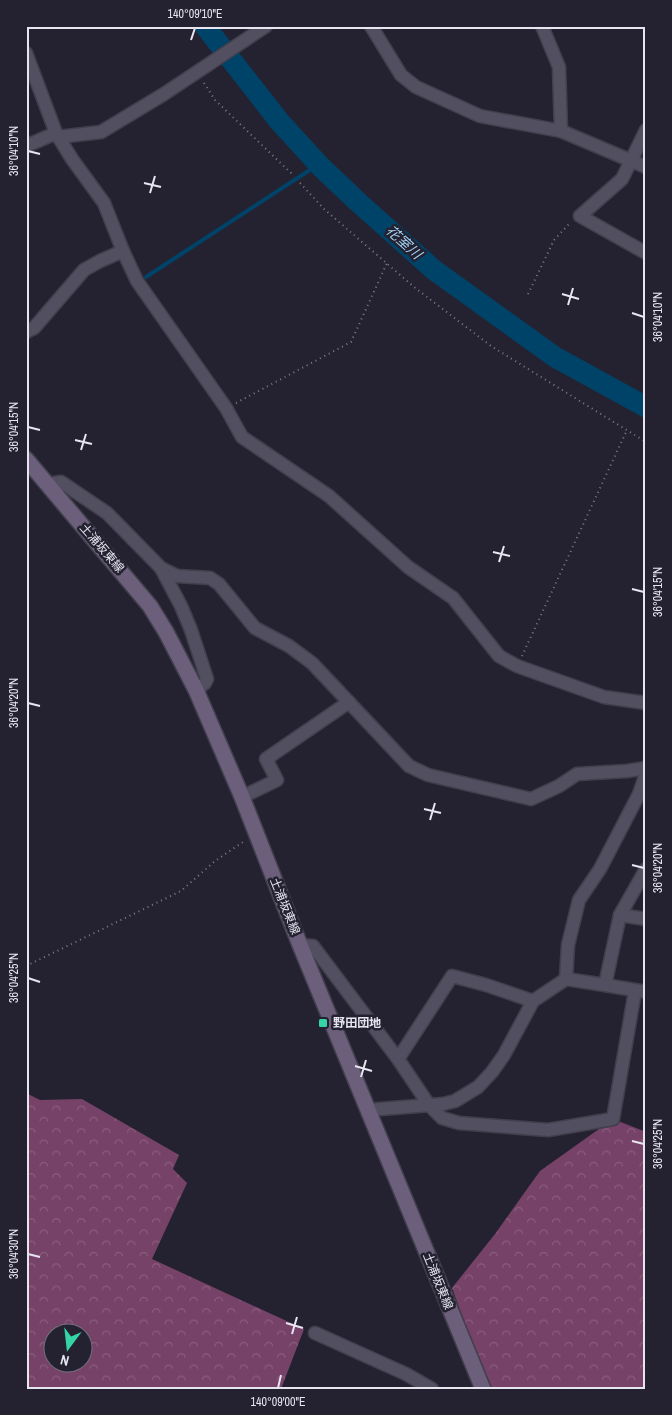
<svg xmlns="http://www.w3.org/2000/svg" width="672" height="1415" viewBox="0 0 672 1415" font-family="'Archivo Narrow','Noto Sans JP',sans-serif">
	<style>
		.forest { fill: url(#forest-crowns); fill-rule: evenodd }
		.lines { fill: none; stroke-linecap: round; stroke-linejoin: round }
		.stream { stroke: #004368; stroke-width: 4 }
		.river { stroke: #004368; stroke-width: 21 }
		.minor-casing { stroke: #413f4c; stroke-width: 15 }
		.secondary-casing { stroke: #413f4c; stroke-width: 18 }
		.path { stroke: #7d7c89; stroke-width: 2; stroke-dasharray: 1 4; stroke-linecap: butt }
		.minor { stroke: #514f60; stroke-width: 12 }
		.secondary { stroke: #6c5f7c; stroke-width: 15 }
		.ticks { fill: none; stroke: #e6e5f0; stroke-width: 2 }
		.poi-dot { fill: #35d4a7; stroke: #242231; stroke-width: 2 }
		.labels { text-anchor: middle; stroke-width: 5; stroke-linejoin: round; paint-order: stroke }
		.street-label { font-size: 12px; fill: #e6e5f0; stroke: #242231 }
		.poi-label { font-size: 12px; font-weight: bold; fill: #e6e5f0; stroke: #242231; text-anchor: start }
		.water-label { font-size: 14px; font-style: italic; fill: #a7d6fa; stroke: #242231 }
		.neatline { fill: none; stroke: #e6e5f0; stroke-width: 2 }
		.ticks-label { font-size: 12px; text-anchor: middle; fill: #e6e5f0 }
	</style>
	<defs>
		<pattern id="forest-crowns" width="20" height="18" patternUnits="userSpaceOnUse" patternTransform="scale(1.25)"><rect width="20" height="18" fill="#764267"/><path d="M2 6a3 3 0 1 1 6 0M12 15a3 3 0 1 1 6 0" fill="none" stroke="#8a5d7d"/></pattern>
	</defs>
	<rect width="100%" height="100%" fill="#242231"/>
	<!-- forest -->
	<g class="forest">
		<path d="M26 1093 40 1100 82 1099 179 1155 173 1169 187 1183 152 1259 304 1329 281 1389H26ZM52 1332H82V1362H52Z"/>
		<path d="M613 1119 646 1132V1389H489L452 1288 495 1234 540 1171Z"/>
	</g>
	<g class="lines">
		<!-- stream -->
		<path class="stream" d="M146 277 319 164"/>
		<!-- river -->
		<path class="river" d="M205 26 279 121 321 167 358 202 434 270 555 357 646 407"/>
		<defs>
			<g id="minor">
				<path d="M371 26 401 75 416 87 480 116 561 131 646 167"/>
				<path d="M542 26 559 67 561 131"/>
				<path d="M26 53 56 133 72 159 104 203 123 251 137 281 226 408 242 437 329 496 408 567 453 598 499 656 517 666 604 697 646 703"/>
				<path d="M646 130 622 179 580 216 646 253"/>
				<path d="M58 137 101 132 164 94 266 26"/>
				<path d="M26 146 56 133"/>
				<path d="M26 332 34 328 84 270 100 261 123 251"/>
				<path d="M47 484 61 482 107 513 161 568 177 576 210 578 219 584 255 628 289 646 312 663 409 766 428 775 531 799 559 786 577 774 627 771 646 768"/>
				<path d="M161 568 181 606 191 630 207 679 205 683 196 690"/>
				<path d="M242 797 277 780 266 759 349 702"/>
				<path d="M646 869 620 915 605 985 646 992"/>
				<path d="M620 915 646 919"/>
				<path d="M300 945 313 946 398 1059 429 1105 442 1118 459 1123 548 1130 613 1119 635 991"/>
				<path d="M566 979 568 945 579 900 600 869 639 794 646 774"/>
				<path d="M398 1059 452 976 486 985 533 1001"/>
				<path d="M368 1110 443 1104 455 1101 478 1087 492 1072 504 1055 533 1001 566 979 605 985"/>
				<path d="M315 1333 406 1374 432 1389"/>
			</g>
			<path id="secondary" d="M26 459 150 606 166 632 196 690 242 797 300 945 483 1389"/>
		</defs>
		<!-- minor casing -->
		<use href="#minor" class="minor-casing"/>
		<!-- secondary casing -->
		<use href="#secondary" class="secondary-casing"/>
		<!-- path -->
		<g class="path">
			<path d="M204 83 215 100 292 174"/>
			<path d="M300 183 324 209 414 287 491 346 646 442"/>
			<path d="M528 294 554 240 570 223"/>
			<path d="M236 403 351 342 387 263"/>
			<path d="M522 656 627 430"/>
			<path d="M26 966 181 891 215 861 246 840"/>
		</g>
		<!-- minor -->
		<use href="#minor" class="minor"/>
		<!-- secondary -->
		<use href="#secondary" class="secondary"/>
	</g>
	<!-- ticks -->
	<path class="ticks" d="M191 40 195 28M28 151 40 154M144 183 161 187M150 193 155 176M562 294 579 299M568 305 573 288M632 313 644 317M28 427 40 430M75 440 92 444M81 450 86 434M493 552 510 556M499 562 504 546M632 589 644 592M28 703 40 706M424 809 441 813M430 820 435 803M632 865 644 868M28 978 40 982M355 1066 372 1071M361 1077 366 1060M632 1141 644 1144M28 1254 40 1257M286 1323 303 1328M292 1334 297 1317M278 1388 281 1375"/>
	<!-- markers -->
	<rect class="poi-dot" x="318" y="1018" width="10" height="10" rx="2.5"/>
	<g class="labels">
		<!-- street labels -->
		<g class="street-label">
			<text transform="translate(102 548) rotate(49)" y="4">土浦坂東線</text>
			<text transform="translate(285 906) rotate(68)" y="4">土浦坂東線</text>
			<text transform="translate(438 1281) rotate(68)" y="4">土浦坂東線</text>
		</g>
		<!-- poi labels -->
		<g class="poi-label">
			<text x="333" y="1027">野田団地</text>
		</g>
		<!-- water labels -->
		<g class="water-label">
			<text transform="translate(404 242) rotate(42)" y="5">花室川</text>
		</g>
	</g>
	<!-- border -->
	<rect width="672" height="1415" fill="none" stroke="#242231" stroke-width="55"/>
	<!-- north arrow -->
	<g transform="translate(68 1348) rotate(195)"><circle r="24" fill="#242231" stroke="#72707d"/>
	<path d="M0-4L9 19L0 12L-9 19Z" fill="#35d4a7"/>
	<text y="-8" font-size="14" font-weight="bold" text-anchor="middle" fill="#e6e5f0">N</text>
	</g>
	<rect x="28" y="28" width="616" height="1360" class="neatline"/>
	<g class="ticks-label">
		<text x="195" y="18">140°09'10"E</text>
		<text transform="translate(14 151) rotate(-90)" y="4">36°04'10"N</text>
		<text transform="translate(658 317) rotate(-90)" y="4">36°04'10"N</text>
		<text transform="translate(14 427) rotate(-90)" y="4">36°04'15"N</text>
		<text transform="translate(658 592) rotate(-90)" y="4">36°04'15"N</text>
		<text transform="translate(14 703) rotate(-90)" y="4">36°04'20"N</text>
		<text transform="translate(658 868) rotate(-90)" y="4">36°04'20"N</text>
		<text transform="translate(14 978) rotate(-90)" y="4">36°04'25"N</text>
		<text transform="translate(658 1144) rotate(-90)" y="4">36°04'25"N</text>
		<text transform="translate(14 1254) rotate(-90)" y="4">36°04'30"N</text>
		<text x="278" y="1406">140°09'00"E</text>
	</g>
</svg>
